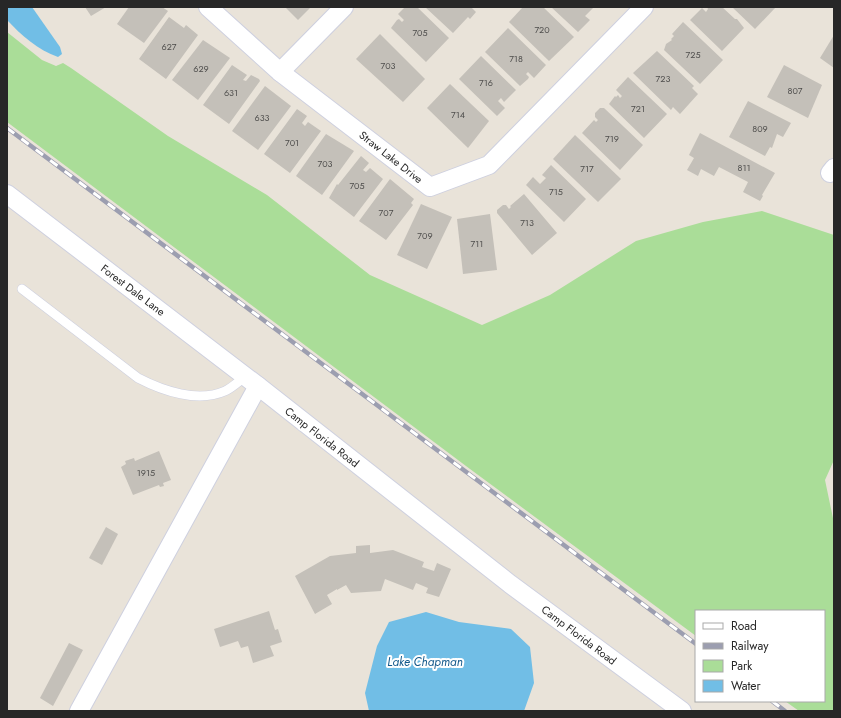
<svg xmlns="http://www.w3.org/2000/svg" width="841" height="718" viewBox="0 0 841 718" font-family="Jost,sans-serif">
	<style>
		.green { fill: #aadd98 }
		.water { fill: #71bee6 }
		.building { fill: #c4c0b9 }
		.lines { fill: none; stroke-linecap: round; stroke-linejoin: round }
		.lane-casing { stroke: #ced0df; stroke-width: 10 }
		.street-casing { stroke: #ced0df; stroke-width: 20 }
		.lane { stroke: #fff; stroke-width: 9 }
		.street { stroke: #fff; stroke-width: 18 }
		.rail-casing { stroke: #9c9eb0; stroke-width: 4.5 }
		.rail { stroke: #fff; stroke-width: 3; stroke-dasharray: 9; stroke-linecap: butt }
		.labels { text-anchor: middle; stroke-width: 4; stroke-linejoin: round; paint-order: stroke }
		.number-label { font-size: 9px; fill: #4e4d4c }
		.street-label { font-size: 11px; fill: #272727; stroke: #fff }
		.water-label { font-size: 12px; font-style: italic; fill: #155a8c; stroke: #fff }
	</style>
	<rect width="100%" height="100%" fill="#e9e3d9"/>
	<!-- green -->
	<path class="green" d="M7 32 42 60 56 66 63 63 71 68 168 136 267 195 370 275 482 325 550 295 636 241 703 222 762 211 834 235V460L825 480 834 523V711H799L785 701H824V611H696V636L470 469 7 122Z"/>
	<!-- water -->
	<g class="water">
		<path d="M7 7H32L60 47 62 54 58 57C38 50 21 35 7 20Z"/>
		<path d="M426 612 459 622 511 629 530 647 534 683 524 711H369L365 693 377 646 389 622Z"/>
	</g>
	<!-- building -->
	<g class="building">
		<path d="M85 7H106L91 16Z"/>
		<path d="M129 7H162L168 11 144 43 117 24Z"/>
		<path d="M285 7H311L298 20Z"/>
		<path d="M405 7H417L449 38 426 62 391 28 397 20 399 19 402 22 404 20 398 14Z"/>
		<path d="M425 7H471L476 12 470 19 468 17 453 33Z"/>
		<path d="M523 7H543L574 37 549 61 509 22Z"/>
		<path d="M551 7H594L585 16 590 20 578 32Z"/>
		<path d="M707 7H722L735 19H737L744 28 722 51 690 20 702 8 706 12 708 9Z"/>
		<path d="M732 7H776L755 29Z"/>
		<path d="M169 17 184 28 186 25 198 35 166 79 139 59Z"/>
		<path d="M683 22 723 60 700 84 664 50 666 44 672 40 671 39 674 36 672 34Z"/>
		<path d="M508 28 546 65 534 78 528 72 526 74 529 77 528 79 520 86 485 52Z"/>
		<path d="M380 34 425 79 403 102 356 59Z"/>
		<path d="M834 35V68L820 58Z"/>
		<path d="M203 40 230 58 198 100 172 80Z"/>
		<path d="M657 51 694 86 692 88 698 94 680 114 673 107 671 110 633 73Z"/>
		<path d="M481 56 516 90 504 102 501 98 498 101 505 108 497 116 459 79Z"/>
		<path d="M232 65 247 75 243 80 246 81 251 75 259 79 260 81 229 124 203 105Z"/>
		<path d="M784 65 822 85 808 118 767 97Z"/>
		<path d="M628 77 667 114 644 138 609 104 615 96 616 97 618 95 620 98 622 96 616 90Z"/>
		<path d="M450 84 489 121 468 148 427 108Z"/>
		<path d="M265 86 291 106 258 150 232 131Z"/>
		<path d="M748 101 791 123 783 137 777 134 772 148 770 147 765 156 729 137Z"/>
		<path d="M600 108H604L643 145 620 170 582 133 594 120 596 122 598 120 595 117V113Z"/>
		<path d="M297 109 307 116 302 123 305 126 308 122 321 131 290 173 264 154Z"/>
		<path d="M700 133 775 173 762 195 763 196 760 201 743 192 748 182 719 167 714 176 701 169 698 176 687 170 694 158 689 155Z"/>
		<path d="M326 134 354 151 322 195 296 176Z"/>
		<path d="M575 135 621 179 598 202 553 159Z"/>
		<path d="M361 156 369 163 363 170 366 172 370 168 383 179 354 217 329 198 337 184 338 185Z"/>
		<path d="M551 165 586 199 564 222 526 185 533 177 540 184 546 178 542 175Z"/>
		<path d="M390 179 414 199 411 203 413 205 386 240 359 221Z"/>
		<path d="M524 194 557 233 532 255 497 213V210L503 205H506L509 209 511 207 510 206Z"/>
		<path d="M421 204 452 217 427 269 397 255Z"/>
		<path d="M490 214 497 270 463 274 457 219Z"/>
		<path d="M159 451 171 480 163 483 164 486 160 487 159 485 133 495 121 467 126 464 125 461 134 458 135 461Z"/>
		<path d="M106 527 118 534 102 565 89 558Z"/>
		<path d="M370 545V553L393 550 424 562 422 567 434 571 437 563 451 569 439 597 426 593 428 588 416 583 413 590 385 579 381 591 351 593 346 585 337 590V589L327 595 332 604 315 614 295 576 330 556 356 553V546Z"/>
		<path d="M269 611 275 630 278 629 282 642 270 646 274 656 253 663 248 646 241 648 238 641 220 647 214 629Z"/>
		<path d="M69 643 83 650 53 706 40 698Z"/>
	</g>
	<g class="lines">
		<defs>
			<path id="lane" d="M22 289 138 378C163 391 198 403 225 391 232 388 239 381 245 377"/>
			<g id="street">
				<path d="M208 7 280 72 430 187 489 165 644 7"/>
				<path d="M280 72 344 7"/>
				<path d="M830 173 834 168"/>
				<path d="M7 194 258 386 510 584 682 711"/>
				<path d="M79 711 258 386"/>
			</g>
		</defs>
		<!-- lane casing -->
		<use href="#lane" class="lane-casing"/>
		<!-- street casing -->
		<use href="#street" class="street-casing"/>
		<!-- lane -->
		<use href="#lane" class="lane"/>
		<!-- street -->
		<use href="#street" class="street"/>
		<defs>
			<g id="rail">
				<path d="M7 128 696 644"/>
				<path d="M772 701 785 711"/>
			</g>
		</defs>
		<!-- rail casing -->
		<use href="#rail" class="rail-casing"/>
		<!-- rail -->
		<use href="#rail" class="rail"/>
	</g>
	<g class="labels">
		<!-- number labels -->
		<g class="number-label">
			<text x="542" y="33">720</text>
			<text x="420" y="36">705</text>
			<text x="169" y="50">627</text>
			<text x="693" y="58">725</text>
			<text x="516" y="62">718</text>
			<text x="388" y="69">703</text>
			<text x="201" y="72">629</text>
			<text x="663" y="82">723</text>
			<text x="486" y="86">716</text>
			<text x="795" y="94">807</text>
			<text x="231" y="96">631</text>
			<text x="638" y="112">721</text>
			<text x="458" y="118">714</text>
			<text x="262" y="121">633</text>
			<text x="760" y="132">809</text>
			<text x="612" y="142">719</text>
			<text x="292" y="146">701</text>
			<text x="325" y="167">703</text>
			<text x="744" y="171">811</text>
			<text x="587" y="172">717</text>
			<text x="357" y="189">705</text>
			<text x="556" y="195">715</text>
			<text x="386" y="216">707</text>
			<text x="527" y="226">713</text>
			<text x="425" y="239">709</text>
			<text x="477" y="247">711</text>
			<text x="146" y="476">1915</text>
		</g>
		<!-- street labels -->
		<g class="street-label">
			<text transform="translate(391 157) rotate(38)" y="4">Straw Lake Drive</text>
			<text transform="translate(133 290) rotate(37)" y="4">Forest Dale Lane</text>
			<text transform="translate(322 437) rotate(38)" y="4">Camp Florida Road</text>
			<text transform="translate(579 635) rotate(37)" y="4">Camp Florida Road</text>
		</g>
		<!-- water labels -->
		<g class="water-label">
			<text x="425" y="666">Lake Chapman</text>
		</g>
	</g>
	<!-- border -->
	<rect width="841" height="718" fill="none" stroke="#272727" stroke-width="16"/>
	<!-- legend -->
	<rect x="695" y="610" width="130" height="92" fill="#ffffff" stroke="#a9a9a9"/>
	<rect x="703" y="623" width="20" height="6" fill="#ffffff" stroke="#a9a9a9"/>
	<text x="731" y="630" font-size="12" fill="#272727">Road</text>
	<rect x="703" y="643" width="20" height="6" fill="#9c9eb0" stroke="#a9a9a9"/>
	<text x="731" y="650" font-size="12" fill="#272727">Railway</text>
	<rect x="703" y="660" width="20" height="12" fill="#aadd98" stroke="#a9a9a9"/>
	<text x="731" y="670" font-size="12" fill="#272727">Park</text>
	<rect x="703" y="680" width="20" height="12" fill="#71bee6" stroke="#a9a9a9"/>
	<text x="731" y="690" font-size="12" fill="#272727">Water</text>
</svg>
